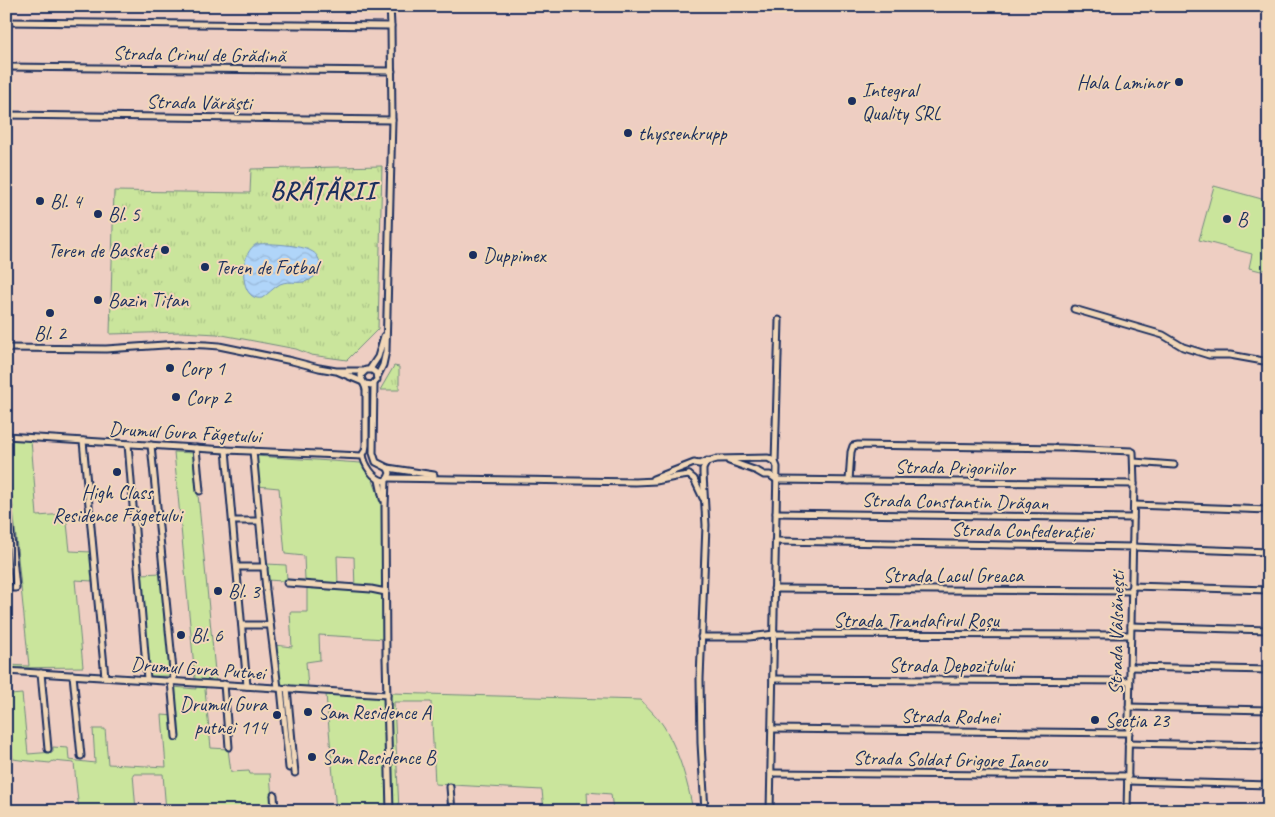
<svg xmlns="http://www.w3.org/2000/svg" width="1275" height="817" viewBox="0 0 1275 817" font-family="Caveat,sans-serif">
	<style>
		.grass { fill: #cae59c; stroke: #728a7d }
		.park { fill: url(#park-tufts); stroke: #728a7d }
		.water { fill: url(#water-waves); stroke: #7493bb }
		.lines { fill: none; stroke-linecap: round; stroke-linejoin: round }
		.minor-casing { stroke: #1b2f5e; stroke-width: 9 }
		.minor { stroke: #f1d7b8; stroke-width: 5 }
		.poi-dot { fill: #1b2f5e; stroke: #f1d7b8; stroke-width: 2 }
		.labels { text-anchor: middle; stroke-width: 4; stroke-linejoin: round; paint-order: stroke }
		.street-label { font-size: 20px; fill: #1b2f5e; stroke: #f1d7b8 }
		.poi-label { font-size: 20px; fill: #1b2f5e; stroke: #f1d7b8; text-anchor: start }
		.district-label { font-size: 25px; font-weight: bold; letter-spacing: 1px; fill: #1b2f5e; stroke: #f1d7b8 }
	</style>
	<defs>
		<pattern id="park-tufts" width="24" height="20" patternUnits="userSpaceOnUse" patternTransform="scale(1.25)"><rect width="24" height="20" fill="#cae59c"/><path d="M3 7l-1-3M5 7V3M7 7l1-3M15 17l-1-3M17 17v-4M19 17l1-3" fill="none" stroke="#adc589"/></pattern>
		<pattern id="water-waves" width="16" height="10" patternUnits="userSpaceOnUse" patternTransform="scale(1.25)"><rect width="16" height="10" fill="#b0d5f9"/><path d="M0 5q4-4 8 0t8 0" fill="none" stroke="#97b7d8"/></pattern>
	</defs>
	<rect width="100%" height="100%" fill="#eecec2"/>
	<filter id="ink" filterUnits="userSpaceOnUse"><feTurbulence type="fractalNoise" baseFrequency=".02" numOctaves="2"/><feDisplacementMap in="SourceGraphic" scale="10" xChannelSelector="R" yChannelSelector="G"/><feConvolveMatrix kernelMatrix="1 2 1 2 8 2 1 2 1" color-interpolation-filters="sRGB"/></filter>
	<g filter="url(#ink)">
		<!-- grass -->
		<g class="grass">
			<path d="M1214 186 1269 201V268L1261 271 1249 268 1252 254 1199 240Z"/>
			<path d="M6 439 31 440 37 516 66 514 70 551 91 552 93 581 75 580 83 667 7 668 10 695 22 694 28 754 53 752V747L68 748 69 760 95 763 93 729H105L108 764 166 767 162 715 175 716 173 687 196 689 174 452 194 453 216 682 209 681 205 690 211 748 228 749 231 772 249 771 250 774H270L273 811H166L163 774H133L136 811H79L74 763 53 761 50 763 20 760 13 759 6 693V665L29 666Z"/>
			<path d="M255 456 361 463 372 478 382 505 385 639 319 635 320 660 306 662 308 688 278 685 275 645 292 647 290 612H307V588L355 591 354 557 337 556 338 585 268 580 267 564 286 565 287 579 305 580 304 556 285 554 279 488 258 486Z"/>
			<path d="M161 573 170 676H149L141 574Z"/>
			<path d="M390 693 641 700C650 710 660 719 666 730 680 755 688 783 693 811H613L611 794 587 792 588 811H544L542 790 435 784 431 702H394L399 811H336L326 694 384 697Z"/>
		</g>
		<!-- park -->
		<g class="park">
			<path d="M382 166 378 329 347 360 311 355 296 349 217 334 181 332 110 334 114 191 250 193 251 169Z"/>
			<path d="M394 366 399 367V390H380Z"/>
		</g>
		<!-- water -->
		<path class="water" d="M257 244C269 243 302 245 311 251 316 253 319 258 320 263 320 269 318 273 314 277 302 287 291 279 280 284 273 288 268 294 262 298 238 302 239 251 257 244Z"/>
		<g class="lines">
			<defs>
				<g id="minor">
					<path d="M6 22 391 26"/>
					<path d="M6 67 392 71"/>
					<path d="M6 115 392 120"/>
					<path d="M1074 309 1163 335 1183 347 1209 355H1230L1269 362"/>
					<path d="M6 348 106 349 179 344 206 345 219 346 292 361 319 368 336 371H364"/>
					<path d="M370 369 378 357 384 336"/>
					<path d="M339 372 363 382"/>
					<path d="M377 377 383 365 386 351 392 120 391 26 390 6"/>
					<path d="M365 384 372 385 377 380 376 373 372 370H366L361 375C361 381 365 384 366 390V445L365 451 363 454C364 464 373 479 384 481L388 478 390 473 388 468"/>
					<path d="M374 384 373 453 376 462 388 468 434 475"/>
					<path d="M6 436 226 450 362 456"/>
					<path d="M83 441 105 677"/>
					<path d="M128 444 147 679"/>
					<path d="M151 445 174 681"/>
					<path d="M196 448 200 491"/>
					<path d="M226 450 247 686"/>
					<path d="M253 451 266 590 278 688"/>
					<path d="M729 461 757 471 764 475H770L777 480"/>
					<path d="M1134 462 1174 465"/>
					<path d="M689 475 694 479 703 498"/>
					<path d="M388 478 635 482 656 481 675 477 689 475"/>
					<path d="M653 479 694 463 699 464 717 459 768 458 775 462"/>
					<path d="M379 480 383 499"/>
					<path d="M386 480 385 507 386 659 390 811"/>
					<path d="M777 480 1134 484"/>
					<path d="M849 481 851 452 853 446 858 445 1063 448 1131 451 1133 452 1134 484 1127 811"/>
					<path d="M6 486 16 588H6"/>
					<path d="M1134 505 1269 510"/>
					<path d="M776 513 1133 518"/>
					<path d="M233 521H259"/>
					<path d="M775 541 1133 547 1269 552"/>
					<path d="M237 567H264"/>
					<path d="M287 583 371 589 386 592"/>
					<path d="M1132 586 1269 590"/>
					<path d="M774 589 1132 591"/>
					<path d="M242 625H270"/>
					<path d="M1131 626 1269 630"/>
					<path d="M701 637H749L774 634 1130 635"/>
					<path d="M1130 667 1269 670"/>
					<path d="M6 671 387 695"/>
					<path d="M41 673 48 749"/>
					<path d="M73 675 81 756"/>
					<path d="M773 679 1129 681"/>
					<path d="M171 681 176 737"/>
					<path d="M224 684 229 747"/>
					<path d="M281 688 289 768"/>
					<path d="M287 688 295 773"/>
					<path d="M1129 707 1269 710"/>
					<path d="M772 729 1129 733"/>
					<path d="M1128 743 1269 746"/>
					<path d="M771 773 1128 776"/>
					<path d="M1128 781 1269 785"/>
					<path d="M450 787 452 811"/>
					<path d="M274 795 275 811"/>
					<path d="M705 811 701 743 700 679 706 525 703 474V469L707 461"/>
					<path d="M770 811 777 467 775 462 779 320"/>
				</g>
			</defs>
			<!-- minor casing -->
			<use href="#minor" class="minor-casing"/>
			<!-- minor -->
			<use href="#minor" class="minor"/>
		</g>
	</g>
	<!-- markers -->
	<g class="poi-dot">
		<circle cx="1179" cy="82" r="5"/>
		<circle cx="852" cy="101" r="5"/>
		<circle cx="628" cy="133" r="5"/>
		<circle cx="40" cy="201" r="5"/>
		<circle cx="98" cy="214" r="5"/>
		<circle cx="1227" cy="219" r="5"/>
		<circle cx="165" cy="250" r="5"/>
		<circle cx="473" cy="255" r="5"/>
		<circle cx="205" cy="267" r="5"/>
		<circle cx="98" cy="300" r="5"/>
		<circle cx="50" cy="313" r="5"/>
		<circle cx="170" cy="368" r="5"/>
		<circle cx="176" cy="397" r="5"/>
		<circle cx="117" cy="472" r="5"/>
		<circle cx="218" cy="591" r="5"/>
		<circle cx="181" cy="635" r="5"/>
		<circle cx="308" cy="712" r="5"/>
		<circle cx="277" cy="715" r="5"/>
		<circle cx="1095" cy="720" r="5"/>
		<circle cx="312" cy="757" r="5"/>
	</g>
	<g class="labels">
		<!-- street labels -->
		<g class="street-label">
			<text transform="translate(199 54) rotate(1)" y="7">Strada Crinul de Grădină</text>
			<text transform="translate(199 102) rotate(1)" y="7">Strada Vărăști</text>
			<text transform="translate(185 432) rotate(3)" y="7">Drumul Gura Făgetului</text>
			<text transform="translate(955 467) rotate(1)" y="7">Strada Prigoriilor</text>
			<text transform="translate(955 501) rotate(1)" y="7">Strada Constantin Drăgan</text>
			<text transform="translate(1022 530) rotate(1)" y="7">Strada Confederației</text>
			<text x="953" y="582">Strada Lacul Greaca</text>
			<text x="916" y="627">Strada Trandafirul Roșu</text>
			<text transform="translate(1116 633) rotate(-89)" y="7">Strada Vâlsănești</text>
			<text x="951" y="672">Strada Depozitului</text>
			<text transform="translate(198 668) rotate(4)" y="7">Drumul Gura Putnei</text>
			<text transform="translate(950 716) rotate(1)" y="7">Strada Rodnei</text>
			<text transform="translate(950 759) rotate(1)" y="7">Strada Soldat Grigore Iancu</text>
		</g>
		<!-- poi labels -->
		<g class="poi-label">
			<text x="1169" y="89" text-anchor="end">Hala Laminor</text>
			<text x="862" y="97">Integral<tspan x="862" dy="23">Quality SRL</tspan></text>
			<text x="638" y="140">thyssenkrupp</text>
			<text x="50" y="208">Bl. 4</text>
			<text x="108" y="221">Bl. 5</text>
			<text x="1237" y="226">B</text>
			<text x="155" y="257" text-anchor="end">Teren de Basket</text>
			<text x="483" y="262">Duppimex</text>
			<text x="215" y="274">Teren de Fotbal</text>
			<text x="108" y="307">Bazin Titan</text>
			<text x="50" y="340" text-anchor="middle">Bl. 2</text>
			<text x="180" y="375">Corp 1</text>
			<text x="186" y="404">Corp 2</text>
			<text x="117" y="499" text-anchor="middle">High Class<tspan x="117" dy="23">Residence Făgetului</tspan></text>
			<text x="228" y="598">Bl. 3</text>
			<text x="191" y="642">Bl. 6</text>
			<text x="267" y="711" text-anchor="end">Drumul Gura<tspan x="267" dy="23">putnei 114</tspan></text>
			<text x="318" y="719">Sam Residence A</text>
			<text x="1105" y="727">Secția 23</text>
			<text x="322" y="764">Sam Residence B</text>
		</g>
		<!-- district labels -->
		<g class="district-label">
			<text x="323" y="199">BRĂȚĂRII</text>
		</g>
	</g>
	<!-- margin -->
	<rect width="1275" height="817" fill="none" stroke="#f1d7b8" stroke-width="25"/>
	<rect x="12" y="12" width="1250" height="792" fill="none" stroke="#1b2f5e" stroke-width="2" filter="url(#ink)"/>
</svg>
